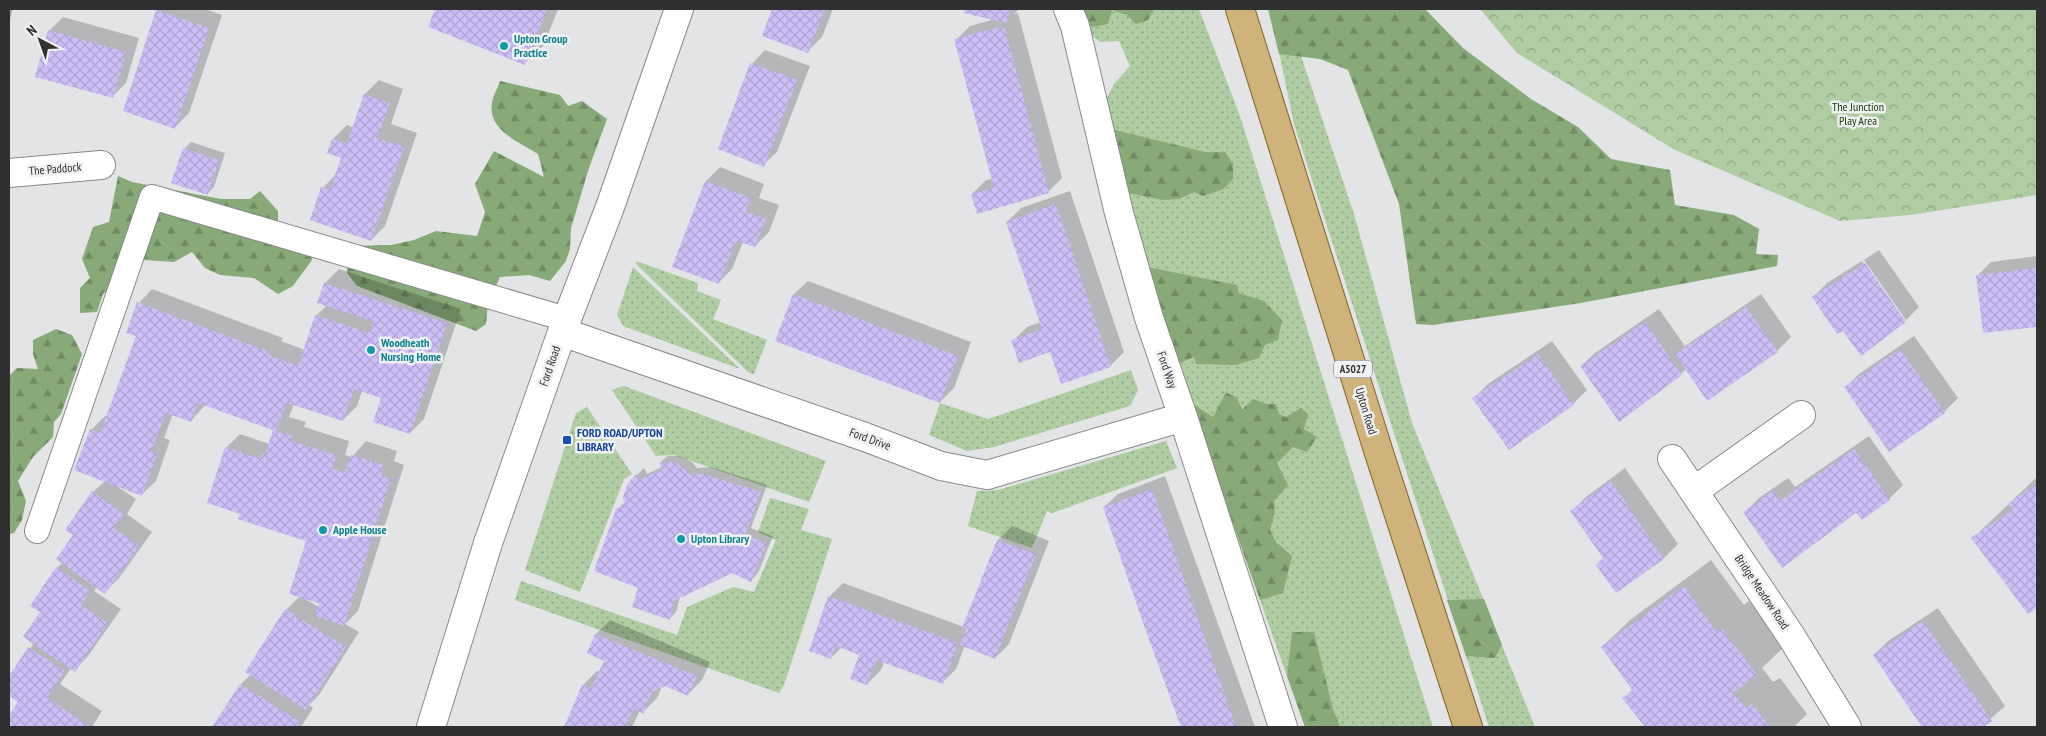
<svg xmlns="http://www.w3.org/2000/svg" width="2046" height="736" viewBox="0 0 2046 736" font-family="'PT Sans Narrow',sans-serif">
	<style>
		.grass { fill: url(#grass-dots) }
		.forest { fill: url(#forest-firs) }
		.park { fill: url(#park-crowns) }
		.shadow { fill: #0003; fill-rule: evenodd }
		.building { fill: url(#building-cross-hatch) }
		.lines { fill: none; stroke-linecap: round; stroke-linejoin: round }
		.lane-casing { stroke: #898a8c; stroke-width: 26 }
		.street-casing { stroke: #898a8c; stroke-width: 30 }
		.primary-casing { stroke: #836328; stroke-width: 30 }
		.lane { stroke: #fff; stroke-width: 24 }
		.street { stroke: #fff; stroke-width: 28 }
		.primary { stroke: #d0b27b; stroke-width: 28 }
		.culture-dot { fill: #0f9aa8; stroke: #f0f1f3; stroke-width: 2 }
		.transit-dot { fill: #1a4fb4; stroke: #f0f1f3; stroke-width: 2 }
		.labels { text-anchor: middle; stroke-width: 5; stroke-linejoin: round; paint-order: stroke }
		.shield { fill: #f0f1f3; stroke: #6a6a6b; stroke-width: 1 }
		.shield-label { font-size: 11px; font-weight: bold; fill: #303031 }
		.culture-label { font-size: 12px; font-weight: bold; fill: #0d838f; stroke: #f0f1f3; text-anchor: start }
		.park-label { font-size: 12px; fill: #163600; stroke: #f0f1f3 }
		.street-label { font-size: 12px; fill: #303031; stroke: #f0f1f3 }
		.transit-label { font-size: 12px; font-weight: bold; fill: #164399; stroke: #f0f1f3; text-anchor: start }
	</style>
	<defs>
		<pattern id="grass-dots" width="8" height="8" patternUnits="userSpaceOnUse" patternTransform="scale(1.25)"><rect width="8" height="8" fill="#afcca2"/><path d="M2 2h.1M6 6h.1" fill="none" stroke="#8fa685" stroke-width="1.8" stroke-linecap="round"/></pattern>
		<pattern id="forest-firs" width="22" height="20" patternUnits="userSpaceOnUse" patternTransform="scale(1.25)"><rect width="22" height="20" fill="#88aa78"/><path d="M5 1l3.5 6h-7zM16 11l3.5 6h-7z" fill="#708b63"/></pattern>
		<pattern id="park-crowns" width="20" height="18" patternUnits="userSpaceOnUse" patternTransform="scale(1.25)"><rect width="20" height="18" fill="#afcca2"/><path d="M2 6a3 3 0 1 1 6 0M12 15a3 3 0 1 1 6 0" fill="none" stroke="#8fa685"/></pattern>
		<pattern id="building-cross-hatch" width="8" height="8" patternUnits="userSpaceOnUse" patternTransform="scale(1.25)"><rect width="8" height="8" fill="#cdbef7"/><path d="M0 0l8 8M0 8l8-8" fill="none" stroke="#b0a4d4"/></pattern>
	</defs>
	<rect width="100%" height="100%" fill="#e2e4e6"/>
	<!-- grass -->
	<g class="grass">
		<path d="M1074 9H1199L1240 116 1433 727H1305L1142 266 1103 105 1114 84 1130 66 1119 41 1100 42 1082 28Z"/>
		<path d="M1293 32 1354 214 1412 423 1535 727H1489L1294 124 1276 37Z"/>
		<path d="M636 261 698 283 697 291 721 300 713 319 767 340 754 374 748 372 636 264Z"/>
		<path d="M633 267 740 369 623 326 617 315Z"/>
		<path d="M1131 370 1138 390 1130 406 994 447 967 451 929 435 940 403 988 419Z"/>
		<path d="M624 386 826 461 809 502 674 455 656 456 612 390Z"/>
		<path d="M587 407 632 474 624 479 580 592 525 570 576 413Z"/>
		<path d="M1166 441 1177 468 1052 513 1047 511 1032 548 968 526 977 491 998 490Z"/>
		<path d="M770 498 809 509 801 530 832 539 784 685 779 693 515 600 521 581 677 635 687 607 733 587 754 592 776 540 758 532Z"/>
	</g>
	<!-- forest -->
	<g class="forest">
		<path d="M1076 9H1154L1148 20 1136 24 1127 15 1112 10 1108 24 1092 27Z"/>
		<path d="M1268 9H1425L1463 48 1531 99 1578 127 1611 159 1670 170 1675 205 1734 215 1759 229 1756 254 1778 255 1777 266 1581 303 1433 325 1416 324 1399 204 1348 70 1320 59 1279 54Z"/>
		<path d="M500 81 560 95 568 106 582 101 607 119 589 168 571 228 570 249 566 261 550 281 529 275 500 277 488 304 486 324 476 331 357 286 347 273 349 246 391 245 414 240 436 231 477 236 485 212 475 184 494 151 544 177 538 154C520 142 487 130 492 103 493 95 498 88 500 81Z"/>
		<path d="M1107 128 1205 152H1225L1233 164V179L1223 189 1203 196 1194 192 1179 199 1163 200 1123 192Z"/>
		<path d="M118 176 132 182 221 199H250L260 191 278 211V233L309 245 312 260 293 286 278 294 254 278 220 275 205 268 192 252 174 262 144 260 103 294 97 312 80 313V288L90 278 82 259 93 227 109 222Z"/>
		<path d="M1142 266 1237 285 1239 293 1264 301 1282 320 1278 340 1265 345 1259 358 1236 365 1196 364 1194 357 1177 364Z"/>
		<path d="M56 329 72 335 82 354 61 414 54 422 53 437 33 457 18 481 26 501 22 520 14 533 9 534V376L17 368 38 369 33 354V340Z"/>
		<path d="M1226 392 1237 398 1242 410 1253 399 1267 404H1276L1279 414 1286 417 1301 408 1308 414 1304 429 1317 437 1307 452 1293 447 1277 463 1288 485 1274 501 1275 512 1270 530 1276 542 1292 556 1283 593 1260 600 1190 402 1213 417Z"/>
		<path d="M1484 599 1502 645 1495 658 1466 656 1447 600Z"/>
		<path d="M1292 632H1314L1333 709 1340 727H1305L1287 676Z"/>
	</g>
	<!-- park -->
	<path class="park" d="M1480 9H2037V195L1910 215 1840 221 1675 150 1517 53Z"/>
	<!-- shadow -->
	<g class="shadow">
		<path d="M9 9H13L9 23Z"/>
		<path d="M160 9H205L222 15 189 113 175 127 157 11Z"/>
		<path d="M437 9H558L544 45 524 64 430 27Z"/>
		<path d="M774 9H833L822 37 808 51 764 35Z"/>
		<path d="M966 9H1019L1014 14 1018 13 1062 178 1048 192 972 194 986 180 993 179 956 40 970 26 995 19 965 12Z"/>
		<path d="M63 17 139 38 126 83 112 97 49 31Z"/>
		<path d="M765 50 810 66 777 152 763 165 752 64Z"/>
		<path d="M379 80 403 89 391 124 417 133 385 226 371 240 323 188 336 174 342 157 333 139 347 125 354 128 365 94Z"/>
		<path d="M191 142 225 153 214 187 207 194 184 149Z"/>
		<path d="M720 167 764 184 759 198 779 205 769 232 755 246 743 242 732 269 718 283 674 266 706 181Z"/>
		<path d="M1070 191 1124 352 1110 366 1013 341 1027 327 1041 322 1007 222 1021 208Z"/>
		<path d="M1879 250 1919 307 1906 320 1864 260Z"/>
		<path d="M2037 256V326L1984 331 1977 276 1991 262Z"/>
		<path d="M1862 261 1905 321 1861 354 1843 329 1813 297 1827 283Z"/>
		<path d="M339 269 461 309 424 419 410 433 382 398 362 391 357 406 343 420 294 404 289 417 306 422 304 427 349 441 345 455 352 457 366 441 397 451 394 461 404 465 358 611 345 624 359 632 319 695 309 705 313 708 301 727H214L241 684 251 674 247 672 286 610 300 596 308 540 241 513 226 448 240 434 270 444 275 429 206 404 191 421 173 414 164 438 170 440 156 481 142 494 118 487 136 499 127 514 152 532 119 578 105 592 97 586 94 591 121 609 88 656 75 670 71 668 60 684 102 711 92 727H9V718L20 701 9 694V679L34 643 41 612 57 568 63 562 93 492 105 481 91 430 105 416 108 417 138 336 139 303 152 289 283 338 281 341 305 350 316 316 327 305 325 283ZM305 599 320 603 319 607Z"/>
		<path d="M808 281 971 342 954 388 940 402 794 294Z"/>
		<path d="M1761 294 1791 337 1777 351 1686 369 1681 374 1581 366 1595 353 1659 309 1685 346Z"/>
		<path d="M1914 336 1958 398 1944 412 1845 388 1859 374Z"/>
		<path d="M1552 341 1587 390 1573 404 1474 398 1488 384Z"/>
		<path d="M1869 436 1903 485 1889 499 1856 512H1745L1759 498 1788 478 1795 487Z"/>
		<path d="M667 456H680L692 462 697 468 711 467 767 485 751 528 773 536 758 573 751 580 732 571 680 597 676 612 669 619 640 588 617 510 625 502 628 485 637 475 644 468 647 474 662 467 660 463Z"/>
		<path d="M1625 468 1678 544 1664 558 1616 591 1604 558 1572 511 1586 497Z"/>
		<path d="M1165 476 1255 727H1182L1104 507 1118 494Z"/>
		<path d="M2037 477V606L2028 613 1973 538Z"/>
		<path d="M1012 526 1049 541 1009 644 995 658 965 645 956 669 942 683 884 662 881 670 867 684 861 654 842 647 831 658 829 597 843 583 964 627 998 540Z"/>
		<path d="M1711 560 1744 605 1749 601 1784 647 1762 668 1773 682 1780 678 1807 714 1794 727H1646L1624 698 1633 689 1602 647 1630 620Z"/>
		<path d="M1938 608 2005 706 1981 727H1923L1874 655 1888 641Z"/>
		<path d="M610 620 710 662 702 680 688 694 664 685 662 686 657 698 643 712 640 710 632 727H565L583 685 597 671 600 672 606 660 588 653 596 634Z"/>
	</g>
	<!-- building -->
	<g class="building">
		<path d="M435 9H547L525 65 428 27Z"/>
		<path d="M772 9H825L808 53 762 36Z"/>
		<path d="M964 9H1010L1007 23 964 13Z"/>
		<path d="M156 10 209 28 175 129 123 111Z"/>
		<path d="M1004 26 1049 193 977 214 971 194 994 188 954 39Z"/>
		<path d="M48 30 126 52 113 98 35 77Z"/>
		<path d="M750 63 797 80 764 167 718 149Z"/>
		<path d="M364 94 390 103 377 138 404 147 371 241 310 220 321 187 330 190 341 158 327 153 332 139 347 143Z"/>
		<path d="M183 148 219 160 208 195 171 183Z"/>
		<path d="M705 181 751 198 746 212 766 219 755 247 736 241 719 284 672 267Z"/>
		<path d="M1056 204 1111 367 1061 384 1050 352 1019 363 1011 340 1042 329 1006 222Z"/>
		<path d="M1865 263 1906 322 1861 356 1843 331 1837 334 1812 297Z"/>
		<path d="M2037 268V327L1983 333 1976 275Z"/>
		<path d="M324 283 447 323 410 434 373 422 381 398 354 389 343 421 287 403 276 431 292 436 291 441 336 455 332 469 345 472 351 455 384 465 381 475 391 479 344 626 315 616 319 603 289 594 306 541 238 519 240 514 207 503 225 447 260 459 262 454 265 455 273 430 198 403 191 422 166 413 151 452 157 454 142 496 74 470 90 429 100 433 136 336 126 333 137 302 270 352 268 355 298 366 315 315 369 333 373 321 317 303Z"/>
		<path d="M793 294 958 356 940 403 775 341Z"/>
		<path d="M1746 307 1778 352 1707 401 1675 354Z"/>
		<path d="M1645 322 1682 375 1619 422 1580 366Z"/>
		<path d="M1900 349 1945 413 1889 452 1844 387Z"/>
		<path d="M1538 354 1574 405 1509 450 1472 398Z"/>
		<path d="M1854 449 1890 500 1862 520 1856 513 1782 568 1743 512 1773 491 1781 500Z"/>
		<path d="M673 462 685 469 690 475 703 474 761 492 745 535 767 543 751 582 732 573 674 601 670 620 632 607 638 588 594 571 616 509 624 505 623 497 627 485 636 474 640 480 662 469 659 463Z"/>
		<path d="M1611 481 1664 559 1616 593 1596 565 1603 558 1570 511Z"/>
		<path d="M2037 483V608L2028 614 1971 538 2013 509 2008 504Z"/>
		<path d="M1152 489 1167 531 1236 727H1181L1147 634 1103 507Z"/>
		<path d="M92 491 123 514 114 528 139 546 105 594 56 559 73 535 65 530Z"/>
		<path d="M997 540 1036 554 995 659 960 645 966 629 962 628Z"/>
		<path d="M56 567 90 591 81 605 108 623 75 672 23 637 40 612 30 606Z"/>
		<path d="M1684 586 1716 632 1721 627 1757 675 1733 693 1746 708 1752 704 1770 727H1645L1622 698 1633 691 1601 647Z"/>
		<path d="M828 596 958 643 943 684 876 660 867 685 850 679 859 655 836 646 831 659 809 651Z"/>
		<path d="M285 609 346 647 306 710 245 672Z"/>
		<path d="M1923 621 1992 721 1983 727H1922L1873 655Z"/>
		<path d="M595 634 697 676 688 696 665 686 652 692 643 714 634 708 625 727H564L582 685 591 688 604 661 587 653Z"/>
		<path d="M28 647 65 671 47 698 89 726 88 727H9V715L18 702 9 696V676Z"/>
		<path d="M240 684 300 722 297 727H212Z"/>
	</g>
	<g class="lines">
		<defs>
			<path id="lane" d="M37 531 152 197 566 319"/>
			<g id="street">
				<path d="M1068 9 1075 26 1119 213 1149 318 1183 417 1283 727"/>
				<path d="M9 173 101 165"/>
				<path d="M562 332 865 437 941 466 987 475 1183 417"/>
				<path d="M1672 459 1791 636 1847 727"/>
				<path d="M1694 491 1801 415"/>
				<path d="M431 727 488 543 562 332 610 207 679 9"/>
			</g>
			<path id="primary" d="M1240 9 1379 453 1468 727"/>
		</defs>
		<!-- lane casing -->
		<use href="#lane" class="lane-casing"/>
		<!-- street casing -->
		<use href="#street" class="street-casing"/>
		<!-- primary casing -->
		<use href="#primary" class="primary-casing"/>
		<!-- lane -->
		<use href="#lane" class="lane"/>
		<!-- street -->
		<use href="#street" class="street"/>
		<!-- primary -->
		<use href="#primary" class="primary"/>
	</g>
	<!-- markers -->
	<g class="culture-dot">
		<circle cx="504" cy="46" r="5"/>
		<circle cx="371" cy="350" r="5"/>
		<circle cx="323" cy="530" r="5"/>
		<circle cx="681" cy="539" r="5"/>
	</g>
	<rect class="transit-dot" x="562" y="435" width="10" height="10" rx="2.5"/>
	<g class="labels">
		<!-- shield labels -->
		<rect class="shield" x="1334" y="360.5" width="38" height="17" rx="4"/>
		<g class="shield-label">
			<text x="1353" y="373">A5027</text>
		</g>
		<!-- culture labels -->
		<g class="culture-label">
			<text x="514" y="43">Upton Group<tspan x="514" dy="14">Practice</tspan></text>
			<text x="381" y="347">Woodheath<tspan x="381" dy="14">Nursing Home</tspan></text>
			<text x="333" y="534">Apple House</text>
			<text x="691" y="543">Upton Library</text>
		</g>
		<!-- park labels -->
		<g class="park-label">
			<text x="1858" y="111">The Junction<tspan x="1858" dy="14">Play Area</tspan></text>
		</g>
		<!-- street labels -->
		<g class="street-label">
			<text transform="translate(55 169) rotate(-5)" y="4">The Paddock</text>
			<text transform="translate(550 366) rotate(-71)" y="4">Ford Road</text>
			<text transform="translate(1167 370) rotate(71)" y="4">Ford Way</text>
			<text transform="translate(1366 411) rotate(73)" y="4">Upton Road</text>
			<text transform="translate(870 439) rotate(20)" y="4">Ford Drive</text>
			<text transform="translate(1762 592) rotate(56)" y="4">Bridge Meadow Road</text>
		</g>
		<!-- transit labels -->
		<g class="transit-label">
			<text x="577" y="437">FORD ROAD/UPTON<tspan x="577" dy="14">LIBRARY</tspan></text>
		</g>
	</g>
	<!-- border -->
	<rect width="2046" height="736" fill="none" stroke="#303031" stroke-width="20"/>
	<!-- north arrow -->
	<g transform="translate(40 40) rotate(319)" stroke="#f0f1f3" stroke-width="4" paint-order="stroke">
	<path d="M0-4L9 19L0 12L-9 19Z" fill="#303031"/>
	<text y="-8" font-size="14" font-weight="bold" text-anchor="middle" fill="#303031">N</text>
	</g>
</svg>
